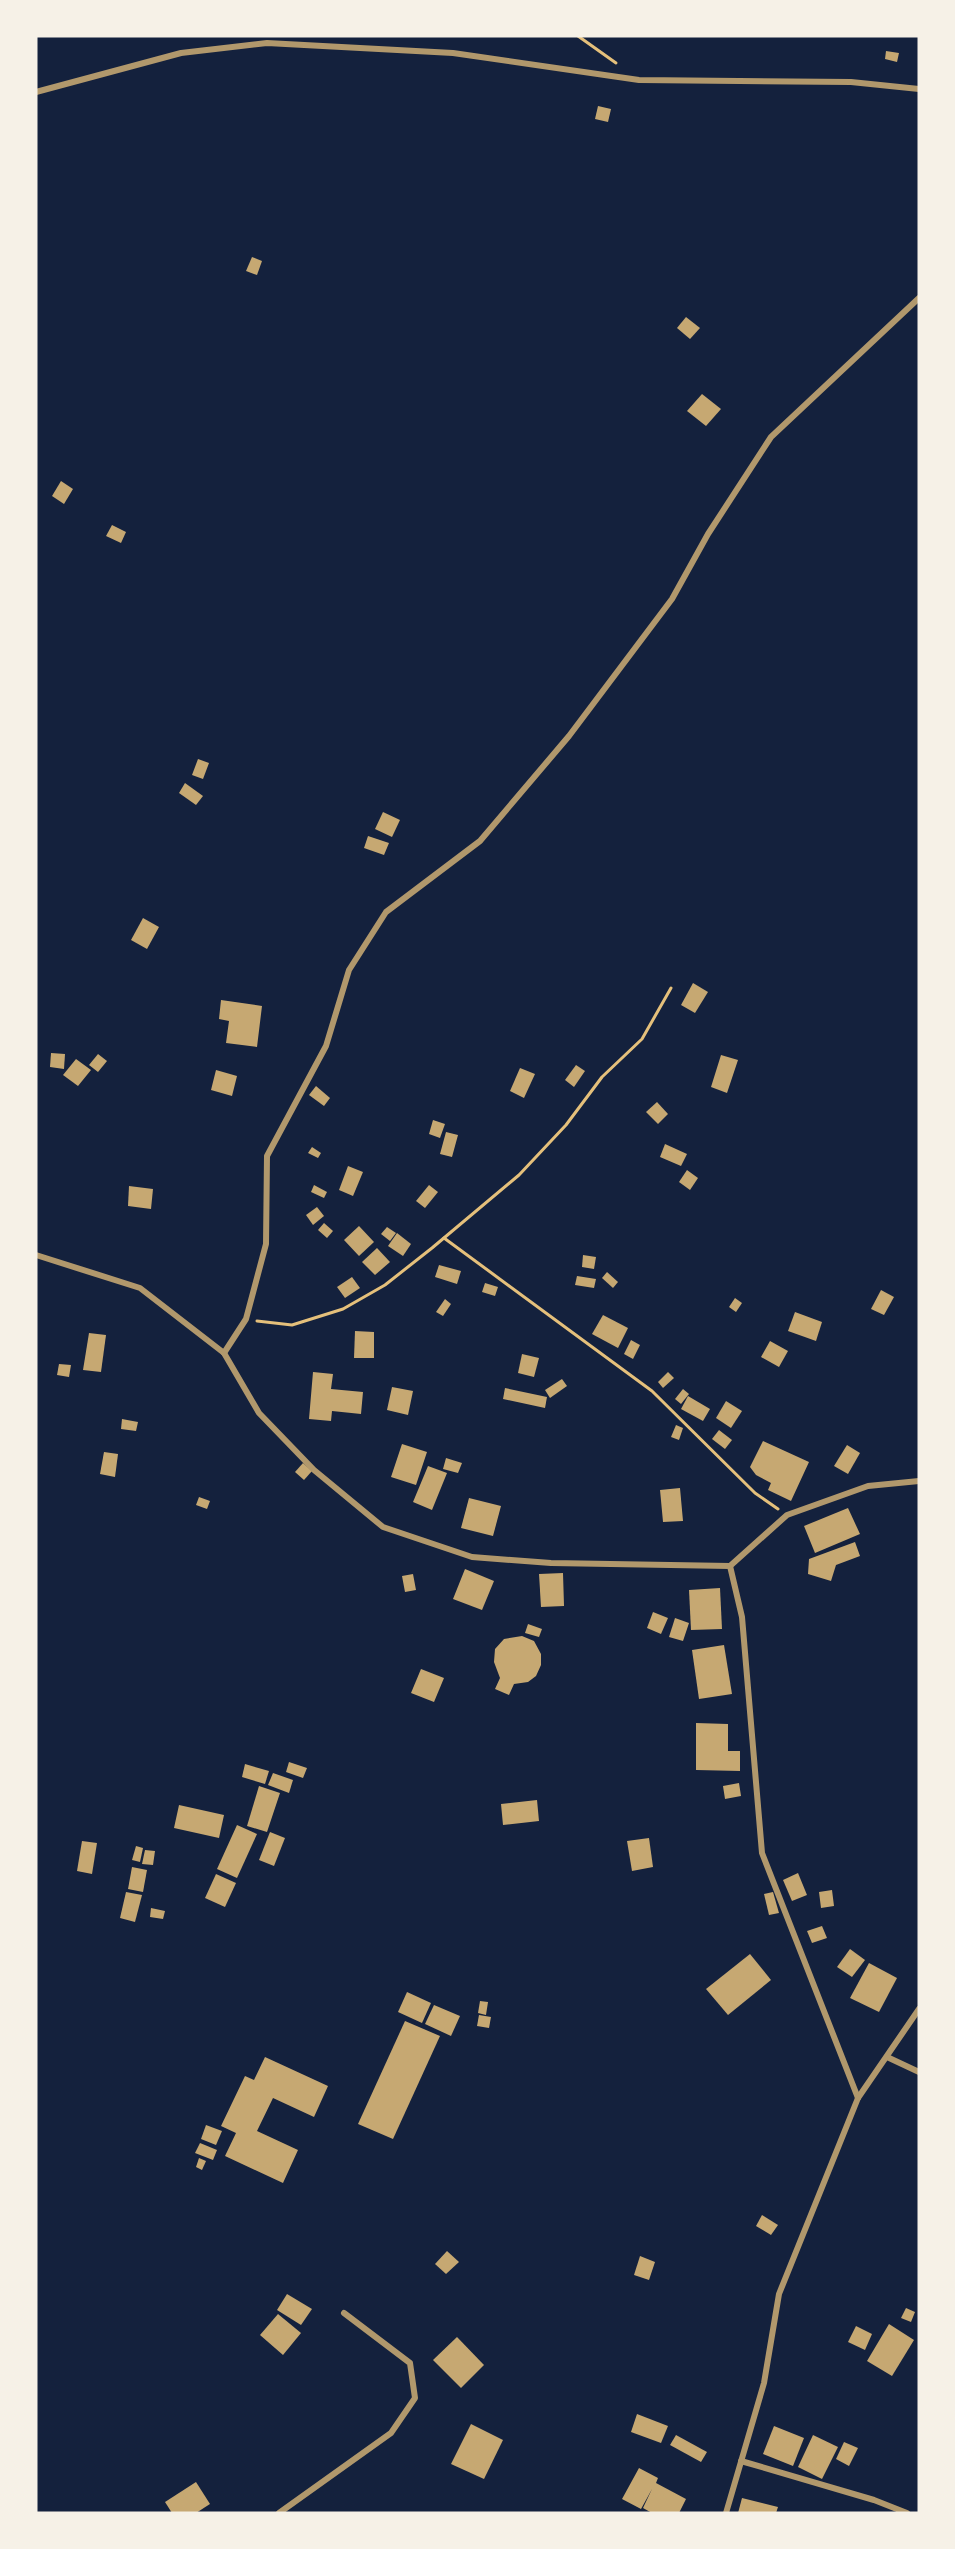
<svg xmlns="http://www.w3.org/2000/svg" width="955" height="2549" viewBox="0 0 955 2549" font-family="'Open Sans',sans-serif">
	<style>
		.building { fill: #c6a872 }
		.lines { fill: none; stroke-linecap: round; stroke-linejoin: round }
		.path { stroke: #e5c07b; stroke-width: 3 }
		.minor { stroke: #b1986c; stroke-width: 6 }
	</style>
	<rect width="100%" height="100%" fill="#14213d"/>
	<!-- building -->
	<g class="building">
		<path d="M886 51 899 53 897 62 885 59Z"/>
		<path d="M598 106 611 109 608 122 595 119Z"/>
		<path d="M252 257 262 261 257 275 246 271Z"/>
		<path d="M686 317 700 328 690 339 677 328Z"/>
		<path d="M702 394 721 409 706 426 687 411Z"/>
		<path d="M61 481 73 489 64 504 52 496Z"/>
		<path d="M112 525 126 532 121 543 106 536Z"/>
		<path d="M198 759 209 763 203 779 192 775Z"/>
		<path d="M185 783 203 796 196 805 179 793Z"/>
		<path d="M383 812 400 820 392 837 375 829Z"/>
		<path d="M368 836 389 843 384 855 364 848Z"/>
		<path d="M143 918 159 927 147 949 131 940Z"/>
		<path d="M693 983 708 992 695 1013 681 1005Z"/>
		<path d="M221 1000 262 1006 257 1047 226 1043 229 1021 219 1019Z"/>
		<path d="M51 1053 65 1054 64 1069 50 1067Z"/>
		<path d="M98 1054 107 1061 98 1072 89 1065Z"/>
		<path d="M721 1055 738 1060 727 1093 711 1087Z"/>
		<path d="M76 1059 91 1070 78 1086 63 1075Z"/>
		<path d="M576 1065 585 1071 574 1087 565 1080Z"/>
		<path d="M520 1068 535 1074 524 1098 510 1091Z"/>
		<path d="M216 1070 237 1076 232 1096 211 1090Z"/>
		<path d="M316 1086 330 1098 324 1106 309 1095Z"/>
		<path d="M657 1102 668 1114 658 1124 646 1112Z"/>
		<path d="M433 1120 445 1124 440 1138 429 1134Z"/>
		<path d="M446 1132 458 1135 452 1157 440 1154Z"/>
		<path d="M665 1144 687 1154 681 1166 660 1157Z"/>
		<path d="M312 1147 321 1153 318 1158 308 1153Z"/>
		<path d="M348 1166 363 1172 353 1196 339 1190Z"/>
		<path d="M687 1170 698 1178 690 1190 679 1182Z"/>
		<path d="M314 1185 327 1192 324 1198 311 1192Z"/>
		<path d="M429 1185 438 1192 425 1208 416 1201Z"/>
		<path d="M129 1186 153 1189 151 1209 128 1206Z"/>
		<path d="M317 1207 324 1216 313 1225 306 1215Z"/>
		<path d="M324 1223 333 1231 327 1238 318 1230Z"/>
		<path d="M359 1226 374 1242 359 1256 344 1240Z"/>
		<path d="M387 1227 396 1233 390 1241 381 1234Z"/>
		<path d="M397 1233 411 1244 403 1256 388 1246Z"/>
		<path d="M377 1248 390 1262 375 1275 362 1262Z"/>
		<path d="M583 1255 596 1257 594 1269 582 1267Z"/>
		<path d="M439 1265 461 1271 457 1284 435 1277Z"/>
		<path d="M607 1272 618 1282 613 1288 602 1278Z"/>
		<path d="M577 1276 596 1279 594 1288 575 1285Z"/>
		<path d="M352 1277 360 1288 345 1298 337 1287Z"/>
		<path d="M485 1283 498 1287 495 1296 482 1292Z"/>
		<path d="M881 1290 894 1297 884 1315 871 1309Z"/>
		<path d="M735 1298 742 1303 736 1312 729 1307Z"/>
		<path d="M445 1299 451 1304 443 1316 436 1312Z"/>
		<path d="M795 1312 822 1322 816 1341 788 1331Z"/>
		<path d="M603 1315 628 1328 618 1348 592 1334Z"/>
		<path d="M355 1331 374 1332V1358H354Z"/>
		<path d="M89 1333 106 1335 101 1372 83 1370Z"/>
		<path d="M631 1340 640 1345 633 1359 624 1354Z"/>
		<path d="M770 1341 788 1351 779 1367 761 1357Z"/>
		<path d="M522 1354 539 1358 534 1377 518 1373Z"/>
		<path d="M59 1364 71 1365 69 1377 57 1375Z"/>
		<path d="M313 1372 333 1374 331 1389 363 1392 361 1414 332 1411 331 1421 309 1419Z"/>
		<path d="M668 1372 674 1378 663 1388 658 1382Z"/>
		<path d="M562 1379 567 1386 550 1398 545 1390Z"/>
		<path d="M392 1387 413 1391 408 1415 387 1410Z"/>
		<path d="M505 1388 547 1397 545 1408 503 1399Z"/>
		<path d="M683 1389 689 1394 681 1404 675 1399Z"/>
		<path d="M688 1396 710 1409 703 1421 681 1409Z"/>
		<path d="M726 1401 742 1411 731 1428 716 1418Z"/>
		<path d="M122 1419 138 1422 136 1431 121 1429Z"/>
		<path d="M676 1425 683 1428 679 1440 671 1437Z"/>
		<path d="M719 1430 732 1440 725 1449 712 1439Z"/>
		<path d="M763 1441 809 1462 791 1501 768 1490 771 1483 756 1475 750 1467Z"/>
		<path d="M402 1444 427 1452 416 1485 391 1477Z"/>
		<path d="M847 1445 860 1453 848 1474 834 1466Z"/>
		<path d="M104 1452 118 1454 115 1477 100 1474Z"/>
		<path d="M446 1458 462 1463 458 1473 443 1469Z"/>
		<path d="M303 1463 312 1471 304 1480 295 1472Z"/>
		<path d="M428 1466 447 1473 432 1510 413 1502Z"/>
		<path d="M680 1488 683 1521 663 1522 660 1490Z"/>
		<path d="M199 1497 210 1501 207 1509 196 1505Z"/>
		<path d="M469 1498 501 1506 493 1536 461 1528Z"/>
		<path d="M848 1508 860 1534 815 1553 804 1526Z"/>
		<path d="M855 1542 860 1556 836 1565 831 1581 808 1574 809 1559Z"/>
		<path d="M465 1569 494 1581 482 1610 453 1599Z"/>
		<path d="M563 1573 564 1606 541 1607 539 1574Z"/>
		<path d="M413 1574 416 1590 405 1592 402 1576Z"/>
		<path d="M720 1588 722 1629 691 1630 689 1590Z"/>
		<path d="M653 1612 668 1618 661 1634 647 1628Z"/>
		<path d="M675 1618 689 1623 683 1641 669 1637Z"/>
		<path d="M528 1624 542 1629 539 1637 525 1633Z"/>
		<path d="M522 1636 534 1641 541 1654V1665L536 1676 528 1682 514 1684 509 1695 495 1689 500 1678 494 1662 495 1649 504 1639Z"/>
		<path d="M724 1645 732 1694 699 1699 692 1650Z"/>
		<path d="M421 1669 444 1678 434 1702 411 1693Z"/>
		<path d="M696 1723 728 1724V1751H740V1771L696 1770Z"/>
		<path d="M289 1762 307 1768 303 1778 286 1772Z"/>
		<path d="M245 1764 269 1771 265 1784 242 1777Z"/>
		<path d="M273 1773 293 1780 289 1793 268 1785Z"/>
		<path d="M739 1783 741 1796 725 1799 723 1786Z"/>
		<path d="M259 1786 280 1793 267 1832 247 1826Z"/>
		<path d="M537 1800 539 1821 503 1825 501 1804Z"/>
		<path d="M179 1805 224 1815 219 1838 174 1828Z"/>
		<path d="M237 1825 257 1834 237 1878 217 1869Z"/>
		<path d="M270 1832 285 1838 274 1866 259 1860Z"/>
		<path d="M649 1838 653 1867 632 1871 627 1841Z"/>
		<path d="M82 1841 97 1843 92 1874 77 1871Z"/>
		<path d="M136 1846 143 1848 140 1862 132 1860Z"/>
		<path d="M145 1850 155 1851 153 1865 142 1864Z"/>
		<path d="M132 1867 147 1870 143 1892 128 1889Z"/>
		<path d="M798 1873 807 1895 792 1901 783 1880Z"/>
		<path d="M216 1874 236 1883 225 1907 205 1898Z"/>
		<path d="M832 1890 834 1906 821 1908 819 1892Z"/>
		<path d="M126 1892 142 1895 135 1922 120 1918Z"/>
		<path d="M773 1892 779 1913 769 1915 764 1894Z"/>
		<path d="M151 1908 165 1911 163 1919 150 1917Z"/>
		<path d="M822 1926 827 1938 812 1943 807 1931Z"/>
		<path d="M850 1949 865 1960 852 1977 837 1967Z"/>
		<path d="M750 1954 771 1980 728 2015 706 1989Z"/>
		<path d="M869 1963 897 1978 879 2012 850 1998Z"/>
		<path d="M407 1992 431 2003 422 2023 398 2012Z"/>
		<path d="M480 2001 488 2002 486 2015 478 2013Z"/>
		<path d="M434 2005 460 2016 451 2036 425 2024Z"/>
		<path d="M479 2015 491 2017 489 2028 477 2026Z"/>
		<path d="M405 2021 440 2036 393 2139 358 2124Z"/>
		<path d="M265 2057 328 2086 314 2117 273 2098 257 2131 298 2150 283 2183 225 2156 236 2133 221 2126 245 2076 254 2080Z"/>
		<path d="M206 2125 222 2131 216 2145 201 2139Z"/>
		<path d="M200 2143 217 2150 213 2160 195 2153Z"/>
		<path d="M199 2158 206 2161 202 2170 196 2167Z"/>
		<path d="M762 2215 778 2225 771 2235 756 2226Z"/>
		<path d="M447 2251 459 2262 446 2274 435 2264Z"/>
		<path d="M640 2256 655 2262 649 2280 634 2275Z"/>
		<path d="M287 2294 312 2309 301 2325 277 2310Z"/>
		<path d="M906 2308 915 2312 911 2322 901 2318Z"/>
		<path d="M278 2314 301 2333 283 2355 260 2335Z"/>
		<path d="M889 2324 914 2340 892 2376 867 2361Z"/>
		<path d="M856 2326 872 2334 865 2350 848 2342Z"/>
		<path d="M457 2337 484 2365 461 2388 433 2360Z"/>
		<path d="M637 2414 668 2426 661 2443 631 2432Z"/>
		<path d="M471 2424 503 2440 484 2479 451 2464Z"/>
		<path d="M774 2426 804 2438 793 2466 763 2454Z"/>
		<path d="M676 2435 707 2452 701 2462 670 2445Z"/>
		<path d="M813 2435 838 2447 822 2479 798 2467Z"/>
		<path d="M844 2442 858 2448 849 2466 836 2459Z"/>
		<path d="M639 2468 658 2478 656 2483 686 2499 679 2513H652L643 2508 652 2489 641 2509 622 2499Z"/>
		<path d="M196 2482 210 2504 196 2513H172L165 2502Z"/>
		<path d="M742 2498 778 2507 776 2513H738Z"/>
	</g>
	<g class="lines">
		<!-- path -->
		<g class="path">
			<path d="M578 36 616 63"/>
			<path d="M444 1238 652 1391 755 1493 778 1509"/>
			<path d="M257 1321 292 1325 343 1309 385 1285 432 1248 519 1175 566 1125 602 1077 642 1039 671 988"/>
		</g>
		<!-- minor -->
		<g class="minor">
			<path d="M36 92 181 53 267 43 453 53 639 80 851 82 919 89"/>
			<path d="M36 1255 140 1288 224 1353 259 1413 314 1470 383 1527 472 1557 551 1563 730 1566 742 1617 762 1853 858 2098"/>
			<path d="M224 1353 246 1319 266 1244 267 1156 326 1046 349 970 386 912 480 841 569 736 672 599 708 534 771 437 919 298"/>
			<path d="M730 1566 787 1515 868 1486 919 1481"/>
			<path d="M887 2057 919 2072"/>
			<path d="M741 2461 874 2500 907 2513"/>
			<path d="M279 2513 391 2433 415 2398 410 2363 344 2313"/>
			<path d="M726 2513 764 2383 779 2294 858 2098 919 2009"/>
		</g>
	</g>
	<!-- border -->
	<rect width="955" height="2549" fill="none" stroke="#f6f1e7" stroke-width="75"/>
</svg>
